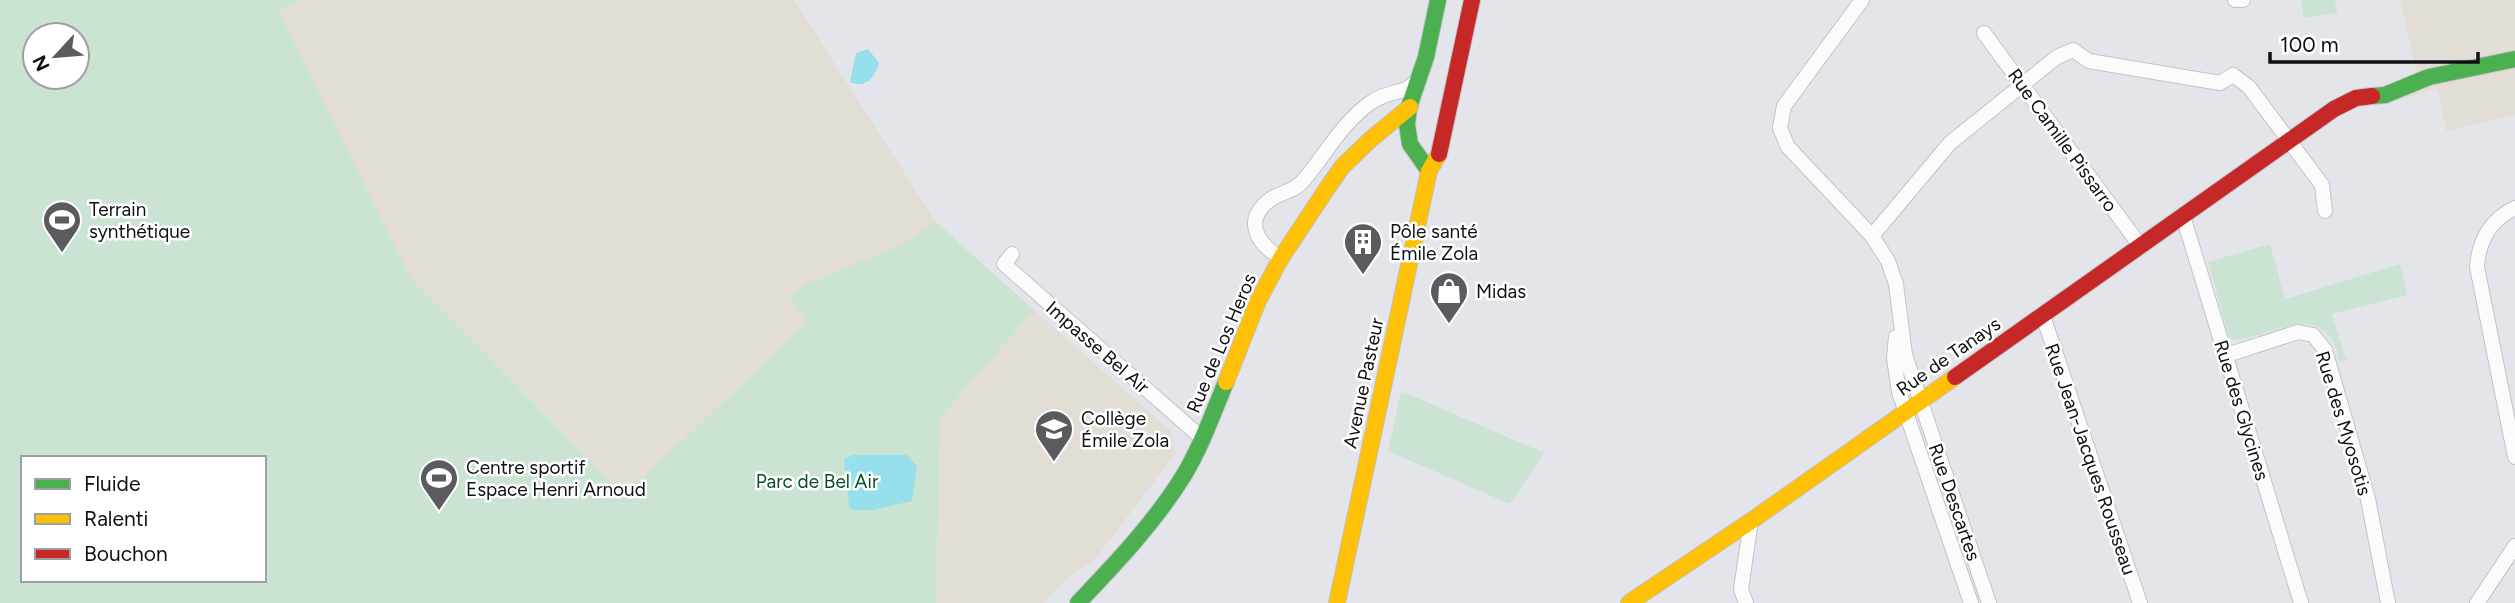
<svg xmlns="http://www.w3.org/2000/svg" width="2515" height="603" viewBox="0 0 2515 603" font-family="Figtree,sans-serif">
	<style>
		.education { fill: #e3ded5 }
		.green { fill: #cbe3d2; fill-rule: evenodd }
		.water { fill: #96dfeb }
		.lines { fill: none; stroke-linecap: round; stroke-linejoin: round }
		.street-casing { stroke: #c2c3c7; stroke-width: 16 }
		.fast-casing { stroke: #c2c3c7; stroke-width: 18 }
		.slow-casing { stroke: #c2c3c7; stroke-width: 18 }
		.jam-casing { stroke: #c2c3c7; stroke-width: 18 }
		.street { stroke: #fbfbfc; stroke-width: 14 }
		.fast { stroke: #4caf50; stroke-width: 16 }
		.slow { stroke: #ffc107; stroke-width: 16 }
		.jam { stroke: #c62828; stroke-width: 16 }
		.labels { text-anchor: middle; stroke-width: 5; stroke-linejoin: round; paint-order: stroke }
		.street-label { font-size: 19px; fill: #0f1013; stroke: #fff }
		.poi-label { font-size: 19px; fill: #0f1013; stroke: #fff; text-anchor: start }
		.park-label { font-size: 19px; fill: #045223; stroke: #fff }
	</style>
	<rect width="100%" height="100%" fill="#e4e5ea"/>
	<!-- education -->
	<g class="education">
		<path d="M302 0H794L936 222 902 245 806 284 790 297 807 323 624 495 411 278 279 12Z"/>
		<path d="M2400 0H2515V115L2446 131 2438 88 2390 103 2417 73Z"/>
		<path d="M1034 310 1170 430 1176 453 1094 561 1076 571 1043 603H936L940 418Z"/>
	</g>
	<!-- green -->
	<g class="green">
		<path d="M0 0H302L279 12 411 278 624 495 807 323 790 297 806 284 902 245 936 222 1034 310 940 418 936 603H0ZM35 35H77V77H35ZM23 458H264V580H23Z"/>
		<path d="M2301 0H2335L2337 13 2304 18Z"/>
		<path d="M2270 244 2285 299 2400 264 2407 295 2332 314 2346 360 2340 362C2323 293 2274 339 2232 340L2228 334 2208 262Z"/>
		<path d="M1401 391 1544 453 1510 504 1388 451Z"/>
	</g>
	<!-- water -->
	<g class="water">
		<path d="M868 49 879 63C875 77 867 89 850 82L856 53Z"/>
		<path d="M853 455H907L917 467 912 501 873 510H852L849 505 844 459Z"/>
	</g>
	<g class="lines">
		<defs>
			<g id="street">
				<path d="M1862 0 1784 106 1780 128 1788 147 1872 236 1888 261 1896 284 1905 355 1989 603"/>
				<path d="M2235 0H2243"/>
				<path d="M1984 33 2141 247"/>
				<path d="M2515 208C2490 220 2479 240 2477 267L2515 457"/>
				<path d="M2183 216 2301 603"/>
				<path d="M1872 236 1950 143 2057 57 2073 50 2089 61 2220 83 2233 75 2249 87 2322 185 2325 211"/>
				<path d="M1012 254 1004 264 1203 439"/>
				<path d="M1281 258C1257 244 1242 220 1271 199 1281 192 1294 192 1303 181 1327 153 1339 126 1370 103 1389 89 1402 96 1417 81"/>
				<path d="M2043 316 2140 603"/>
				<path d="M1896 337 1894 358 1899 392 1971 603"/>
				<path d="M2224 356 2298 332 2313 335 2325 350 2368 499 2388 603"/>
				<path d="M1746 603 1741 589 1751 521"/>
				<path d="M2477 603 2515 546"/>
			</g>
			<g id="fast">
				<path d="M2372 96 2385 95 2429 77 2515 59"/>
				<path d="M1429 171 1410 144 1407 125 1409 107 1426 57 1438 0"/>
				<path d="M1078 603C1116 563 1155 522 1184 475 1202 445 1213 413 1226 382"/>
			</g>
			<g id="slow">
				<path d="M1226 382 1258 301 1281 258 1328 187 1342 167 1371 139 1410 107"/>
				<path d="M1337 603 1429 171 1439 154"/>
				<path d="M1629 603 1751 521 1955 377"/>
			</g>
			<g id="jam">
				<path d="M1439 154 1472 0"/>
				<path d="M1955 377 2334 109 2356 98 2372 96"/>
			</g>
		</defs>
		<!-- street casing -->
		<use href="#street" class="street-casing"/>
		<!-- fast casing -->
		<use href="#fast" class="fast-casing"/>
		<!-- slow casing -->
		<use href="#slow" class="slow-casing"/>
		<!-- jam casing -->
		<use href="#jam" class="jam-casing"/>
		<!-- street -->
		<use href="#street" class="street"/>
		<!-- fast -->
		<use href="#fast" class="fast"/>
		<!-- slow -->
		<use href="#slow" class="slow"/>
		<!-- jam -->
		<use href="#jam" class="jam"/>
	</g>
	<!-- icons -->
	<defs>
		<symbol id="stadium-pin" viewBox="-11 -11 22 30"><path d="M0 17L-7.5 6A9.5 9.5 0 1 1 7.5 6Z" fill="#5a5b5e" stroke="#fff"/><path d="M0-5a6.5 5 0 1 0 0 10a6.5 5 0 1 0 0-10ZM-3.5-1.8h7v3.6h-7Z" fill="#fff"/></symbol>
		<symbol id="building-pin" viewBox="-11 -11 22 30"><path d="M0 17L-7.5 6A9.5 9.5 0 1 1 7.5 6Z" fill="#5a5b5e" stroke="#fff"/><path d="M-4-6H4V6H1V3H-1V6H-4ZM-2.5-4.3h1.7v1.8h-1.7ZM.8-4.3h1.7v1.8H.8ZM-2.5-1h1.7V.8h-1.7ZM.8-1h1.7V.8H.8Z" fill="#fff"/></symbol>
		<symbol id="shop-pin" viewBox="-11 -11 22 30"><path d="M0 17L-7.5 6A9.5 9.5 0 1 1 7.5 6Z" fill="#5a5b5e" stroke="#fff"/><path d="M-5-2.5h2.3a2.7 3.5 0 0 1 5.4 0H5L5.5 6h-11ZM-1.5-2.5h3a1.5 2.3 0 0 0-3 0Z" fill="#fff"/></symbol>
		<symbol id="school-pin" viewBox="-11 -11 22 30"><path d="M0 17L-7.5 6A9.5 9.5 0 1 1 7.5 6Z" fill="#5a5b5e" stroke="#fff"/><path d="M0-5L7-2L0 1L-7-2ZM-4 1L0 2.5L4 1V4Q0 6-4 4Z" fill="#fff"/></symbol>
	</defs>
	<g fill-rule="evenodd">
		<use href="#stadium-pin" x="40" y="198" width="44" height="60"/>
		<use href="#building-pin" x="1341" y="220" width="44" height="60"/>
		<use href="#shop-pin" x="1427" y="269" width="44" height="60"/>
		<use href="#school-pin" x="1032" y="407" width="44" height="60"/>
		<use href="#stadium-pin" x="417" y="456" width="44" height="60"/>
	</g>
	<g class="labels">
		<!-- street labels -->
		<g class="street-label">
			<text transform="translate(2063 140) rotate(54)" y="7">Rue Camille Pissarro</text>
			<text transform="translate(1221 343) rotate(-67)" y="7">Rue de Los Heros</text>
			<text transform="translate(1098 347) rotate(41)" y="7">Impasse Bel Air</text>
			<text transform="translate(1948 356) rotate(-35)" y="7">Rue de Tanays</text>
			<text transform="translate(1363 383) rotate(-78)" y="7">Avenue Pasteur</text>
			<text transform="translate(2242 410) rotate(73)" y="7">Rue des Glycines</text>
			<text transform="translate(2344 423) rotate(73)" y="7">Rue des Myosotis</text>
			<text transform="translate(2091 459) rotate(71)" y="7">Rue Jean-Jacques Rousseau</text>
			<text transform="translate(1955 502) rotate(71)" y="7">Rue Descartes</text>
		</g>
		<!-- poi labels -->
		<g class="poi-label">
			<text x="89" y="216">Terrain<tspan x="89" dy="22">synthétique</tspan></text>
			<text x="1390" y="238">Pôle santé<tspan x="1390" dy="22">Émile Zola</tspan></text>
			<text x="1476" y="298">Midas</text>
			<text x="1081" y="425">Collège<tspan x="1081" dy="22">Émile Zola</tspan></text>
			<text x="466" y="474">Centre sportif<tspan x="466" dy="22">Espace Henri Arnoud</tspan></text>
		</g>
		<!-- park labels -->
		<g class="park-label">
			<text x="817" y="488">Parc de Bel Air</text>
		</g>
	</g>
	<!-- legend -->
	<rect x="21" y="456" width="245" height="126" fill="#ffffff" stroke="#9f9fa1" stroke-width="2"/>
	<rect x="35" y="479" width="35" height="10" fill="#4caf50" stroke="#9f9fa1" stroke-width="2"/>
	<text x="84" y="491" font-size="21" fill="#0f1013">Fluide</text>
	<rect x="35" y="514" width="35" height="10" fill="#ffc107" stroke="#9f9fa1" stroke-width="2"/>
	<text x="84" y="526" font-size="21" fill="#0f1013">Ralenti</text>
	<rect x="35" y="549" width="35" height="10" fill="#c62828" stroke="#9f9fa1" stroke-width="2"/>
	<text x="84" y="561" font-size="21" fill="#0f1013">Bouchon</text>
	<!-- north arrow -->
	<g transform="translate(56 56) rotate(244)"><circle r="33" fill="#ffffff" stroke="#9f9fa1" stroke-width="2"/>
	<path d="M0-5L12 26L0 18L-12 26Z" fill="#5a5b5e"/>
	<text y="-10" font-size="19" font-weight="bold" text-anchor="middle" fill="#0f1013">N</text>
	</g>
	<!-- scale -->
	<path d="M2270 52v10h208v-10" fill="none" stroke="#0f1013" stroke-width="3.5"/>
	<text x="2280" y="52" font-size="21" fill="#0f1013" stroke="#ffffff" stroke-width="5" paint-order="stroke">100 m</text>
</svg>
